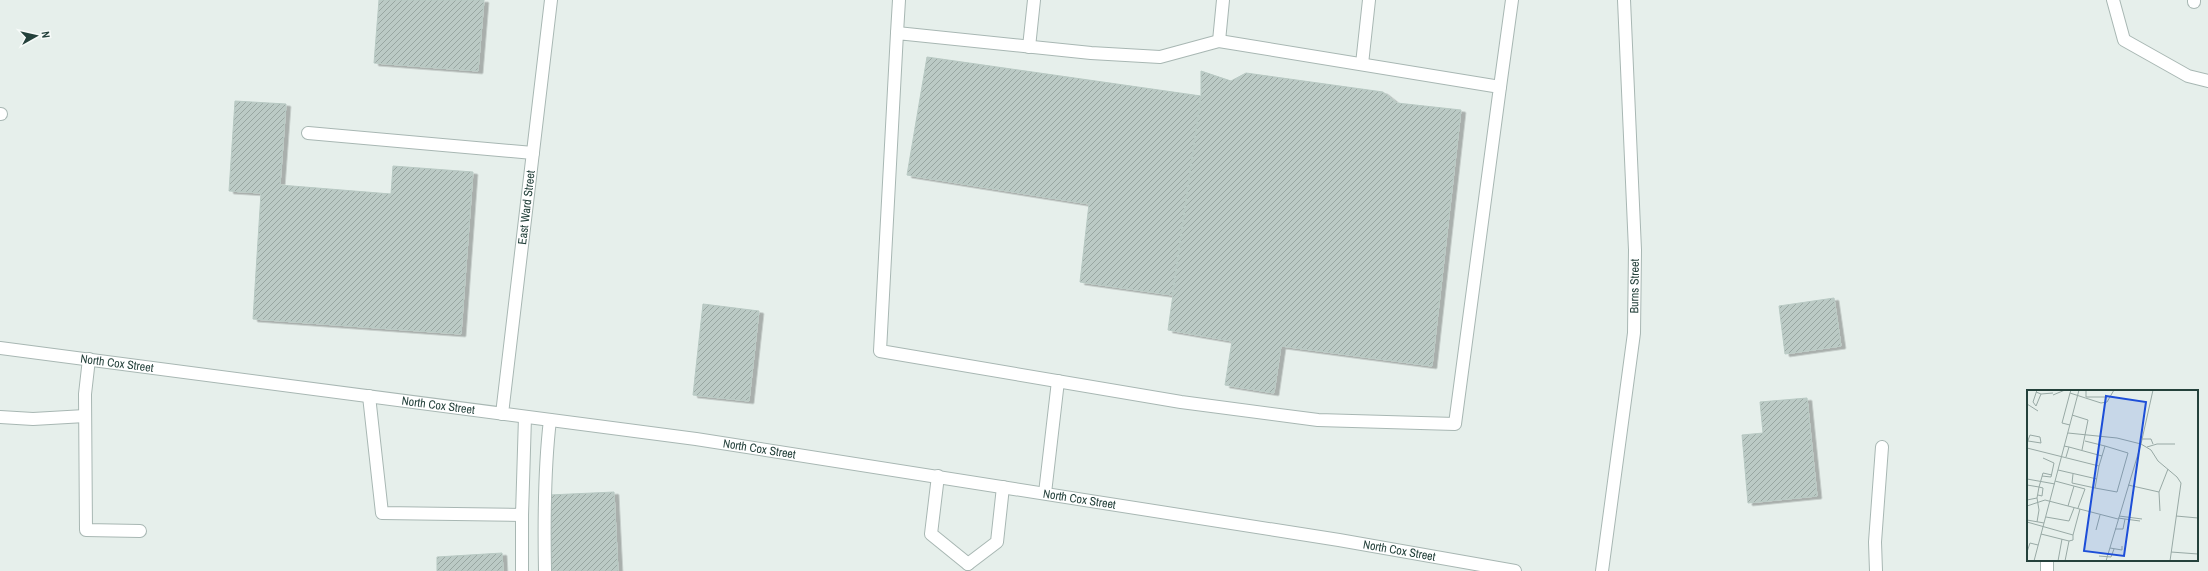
<svg xmlns="http://www.w3.org/2000/svg" width="2208" height="571" viewBox="0 0 2208 571" font-family="'Archivo Narrow',sans-serif">
	<style>
		.building { fill: url(#building-hatch); stroke: #b8c9c3; filter: url(#shadow) }
		.lines { fill: none; stroke-linecap: round; stroke-linejoin: round }
		.lane-casing { stroke: #a8b7b3; stroke-width: 14 }
		.street-casing { stroke: #a8b7b3; stroke-width: 14 }
		.lane { stroke: #fff; stroke-width: 12 }
		.street { stroke: #fff; stroke-width: 12 }
		.labels { text-anchor: middle; stroke-width: 4; stroke-linejoin: round; paint-order: stroke }
		.street-label { font-size: 12px; fill: #24413b; stroke: #f7fbf9 }
		.inset-road { fill: none; stroke: #98a9a5; stroke-width: 1 }
		.view { fill: #1d4ed8; fill-opacity: 0.15; stroke: #1d4ed8; stroke-width: 2 }
		.inset-edge { fill: none; stroke: #24413b; stroke-width: 2 }
	</style>
	<defs>
		<pattern id="building-hatch" width="6" height="6" patternUnits="userSpaceOnUse"><rect width="6" height="6" fill="#bbcac5"/><path d="M-1 1l2-2M0 6l6-6M5 7l2-2" fill="none" stroke="#98a6a1"/></pattern>
		<filter id="shadow"><feDropShadow dx="4.5" dy="2.5" stdDeviation="0" flood-color="#0004"/></filter>
	</defs>
	<rect width="100%" height="100%" fill="#e6efeb"/>
	<!-- building -->
	<g class="building">
		<path d="M379 0H484L478 71 374 63Z"/>
		<path d="M927 57 1201 96 1172 295 1080 282 1089 204 907 175Z"/>
		<path d="M1201 71 1231 81 1246 73 1383 92 1397 103 1461 110 1432 366 1281 346 1274 393 1225 385 1232 341 1168 330 1201 96Z"/>
		<path d="M235 101 286 104 280 185 391 194 393 166 473 172 461 334 253 319 261 193 229 191Z"/>
		<path d="M1834 298 1841 346 1785 354 1779 306Z"/>
		<path d="M703 304 759 311 749 401 693 395Z"/>
		<path d="M1807 398 1817 496 1748 503 1742 435 1763 433 1760 402Z"/>
		<path d="M614 492 618 571H552L549 495Z"/>
		<path d="M502 553 503 571H437V557Z"/>
	</g>
	<g class="lines">
		<defs>
			<g id="lane">
				<path d="M2113 0 2124 40 2188 76 2208 81"/>
				<path d="M2194 0V2"/>
				<path d="M897 33 1091 53 1160 57 1219 41 1500 87 1455 424 1318 420 1181 402 880 351Z"/>
				<path d="M897 33 899 0"/>
				<path d="M1219 41 1223 0"/>
				<path d="M1029 47 1034 0"/>
				<path d="M1362 64 1369 0"/>
				<path d="M1500 87 1512 0"/>
				<path d="M0 114H1"/>
				<path d="M308 133 533 153"/>
				<path d="M89 359 85 394 86 530 140 531"/>
				<path d="M369 396 382 513 522 515 525 417"/>
				<path d="M0 417 33 419 85 416"/>
				<path d="M938 476 931 534 968 564"/>
				<path d="M1045 493 1058 381"/>
				<path d="M522 515V571"/>
				<path d="M2047 560V571"/>
				<path d="M968 564 997 542 1003 487"/>
				<path d="M545 571C544 520 544 470 550 420"/>
				<path d="M1876 571 1875 542 1882 447"/>
			</g>
			<g id="street">
				<path id="s1" d="M0 348 696 439 1339 540 1515 571"/>
				<path id="s2" d="M502 414 551 0"/>
				<path id="s3" d="M1602 571 1634 333 1635 250 1624 0"/>
			</g>
		</defs>
		<!-- lane casing -->
		<use href="#lane" class="lane-casing"/>
		<!-- street casing -->
		<use href="#street" class="street-casing"/>
		<!-- lane -->
		<use href="#lane" class="lane"/>
		<!-- street -->
		<use href="#street" class="street"/>
	</g>
	<g class="labels">
		<!-- street labels -->
		<g class="street-label">
			<text dy="4" stroke="none"><textPath href="#s2" startOffset="208">East Ward Street</textPath></text>
			<text dy="4" stroke="none"><textPath href="#s3" startOffset="287">Burns Street</textPath></text>
			<text dy="4" stroke="none"><textPath href="#s1" startOffset="118">North Cox Street</textPath></text>
			<text dy="4" stroke="none"><textPath href="#s1" startOffset="442">North Cox Street</textPath></text>
			<text dy="4" stroke="none"><textPath href="#s1" startOffset="766">North Cox Street</textPath></text>
			<text dy="4" stroke="none"><textPath href="#s1" startOffset="1090">North Cox Street</textPath></text>
			<text dy="4" stroke="none"><textPath href="#s1" startOffset="1414">North Cox Street</textPath></text>
		</g>
	</g>
	<!-- overview -->
	<g transform="translate(2027 390)">
		<rect width="171" height="171" fill="#e6efeb"/>
		<path class="inset-road" d="M44 0 43 3 74 13 80 12 87 0M59 0V7H79M126 0 114 54 124 60 131 71 150 87 154 93 143 171M9 2 14 4 9 16 6 12 10 0M14 4 26 3M26 5 38 0M0 14 11 21M45 25 61 30 55 60M43 35 35 33 43 3M41 43 90 48 114 54 79 171M115 49H124L126 54M58 51 78 56M0 53 3 45 13 47 14 53 1 51M37 56 42 57 39 67M42 57 75 66M120 57 130 54H148M0 58 72 76 78 56 101 63 90 102 68 98 72 76M31 80 70 89M46 84 45 93 68 98M15 86 24 87 27 73 16 68M0 89 28 94M28 91 58 99 51 118M0 95 12 97 16 83 25 85M101 95 132 102M10 108 12 97 16 98 15 106 11 105M0 110 10 108 12 120 10 132M0 116 18 110 91 129M41 116 47 96M133 121 132 102 141 79M92 126 115 129M149 126 171 128M19 127 42 131 47 118M98 129 113 131M0 130 17 133M0 132 46 145V150L42 151 14 144M88 139H96L98 129 91 128M69 140 73 125M46 145 53 119M83 158 95 160V156M0 162 3 153 11 155M144 162 171 164M72 166 84 167 87 159M7 171 52 0M31 171 35 149M38 171 42 151"/>
		<path class="view" d="M79 6 119 12 97 166 57 161Z"/>
		<rect width="171" height="171" class="inset-edge"/>
	</g>
	<!-- north arrow -->
	<g transform="translate(36 36) rotate(82)" stroke="#f7fbf9" stroke-width="3" paint-order="stroke">
	<path d="M0-3L7 15L0 10L-7 15Z" fill="#24413b"/>
	<text y="-6" font-size="11" font-weight="bold" text-anchor="middle" fill="#24413b">N</text>
	</g>
</svg>
